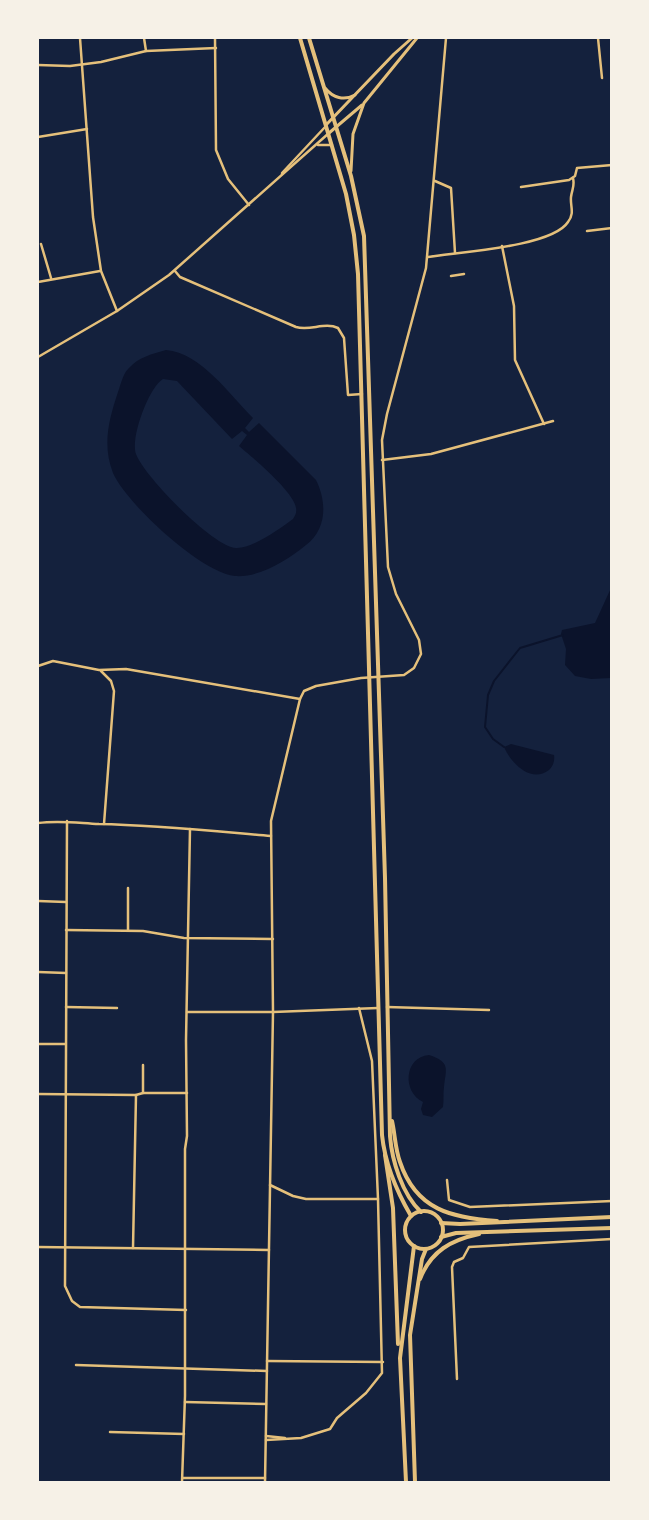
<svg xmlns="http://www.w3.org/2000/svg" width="649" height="1520" viewBox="0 0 649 1520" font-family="Overpass,sans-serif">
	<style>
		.water { fill: #0b132b; fill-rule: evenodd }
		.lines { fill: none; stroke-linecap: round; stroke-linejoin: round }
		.stream { stroke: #0b132b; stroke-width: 2 }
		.minor { stroke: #e5c07b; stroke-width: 2.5 }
		.tertiary { stroke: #e5c07b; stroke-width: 3 }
		.secondary { stroke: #e5c07b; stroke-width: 4 }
		.primary { stroke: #e5c07b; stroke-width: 4 }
	</style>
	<rect width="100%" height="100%" fill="#14213d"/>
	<!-- water -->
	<g class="water">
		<path d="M166 350C201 353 229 394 253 418L245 428 249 432 259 423 316 480C327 502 327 529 306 545 288 560 259 578 235 576 201 573 126 503 113 473 102 445 109 419 118 392 121 384 123 373 129 368 139 357 152 354 166 350ZM163 379 177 381 232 439 242 431 247 435 239 446C252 457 294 492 296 508 297 512 295 516 293 519 281 528 252 549 236 548 213 547 144 476 136 454 130 438 149 387 163 379Z"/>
		<path d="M611 588V678L591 679 575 676 565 665 566 649 561 634 562 630 595 623Z"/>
		<path d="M511 744 554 755C555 761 553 766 549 770 531 784 511 763 504 747Z"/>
		<path d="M429 1055C451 1062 446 1069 444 1087 443 1094 444 1100 443 1107L432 1117 423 1115 421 1109 423 1102C402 1092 404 1057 429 1055Z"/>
	</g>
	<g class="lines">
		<!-- stream -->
		<path class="stream" d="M504 747 493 739 485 727 488 695 494 681 520 648 563 635"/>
		<!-- minor -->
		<g class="minor">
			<path d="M80 38 93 217 101 271 117 311"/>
			<path d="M144 38 146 51"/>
			<path d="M215 38 216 150 228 179 249 205"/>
			<path d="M598 38 602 78"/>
			<path d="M38 65 70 66 101 62 146 51 216 48"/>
			<path d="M38 137 87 129"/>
			<path d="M318 145H332"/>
			<path d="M282 173 326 126"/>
			<path d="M435 181 451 188 455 253"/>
			<path d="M521 187 569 180 575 176 577 168 612 165"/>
			<path d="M587 231 612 228"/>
			<path d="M41 244 51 278"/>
			<path d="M502 246 514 306 515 360 544 424"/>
			<path d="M428 257C458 252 552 247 568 222 575 213 570 206 571 197 572 189 575 186 573 178"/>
			<path d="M175 271 180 277 296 327C310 331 325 322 338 328L344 338 348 395 362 394"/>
			<path d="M451 276 464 274"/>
			<path d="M38 282 100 271"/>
			<path d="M38 357 117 311 169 275 329 133"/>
			<path d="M382 460 431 454 553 421"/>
			<path d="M38 666 53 661 99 670 126 669 300 699"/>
			<path d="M101 671 111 681 114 691 104 824"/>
			<path d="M67 821 65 1286 72 1301 80 1307 186 1310"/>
			<path d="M38 823C59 820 78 823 99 824 156 825 213 831 271 836"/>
			<path d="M128 888V930"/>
			<path d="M38 901 66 902"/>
			<path d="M66 930 143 931 184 938 273 939"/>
			<path d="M38 972 66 973"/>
			<path d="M66 1007 117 1008"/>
			<path d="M387 1007 489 1010"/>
			<path d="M187 1012H273L378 1008"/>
			<path d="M38 1044H65"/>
			<path d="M143 1093V1065"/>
			<path d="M38 1094 136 1095 143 1093H187"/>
			<path d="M447 1180 449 1200 470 1207 612 1201"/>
			<path d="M270 1185 293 1196 306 1199H378"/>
			<path d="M38 1247 269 1250"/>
			<path d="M133 1248 136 1095"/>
			<path d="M267 1361 383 1362"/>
			<path d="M76 1365 267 1371"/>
			<path d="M457 1379 452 1267 454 1262 463 1258 469 1247 612 1239"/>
			<path d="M185 1402 266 1404"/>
			<path d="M110 1432 184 1434"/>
			<path d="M266 1436 285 1438"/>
			<path d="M266 1440 301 1438 330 1429 337 1418 366 1393 382 1373 378 1199 372 1061 359 1008"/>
			<path d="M183 1478H265"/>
			<path d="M182 1482 185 1396V1149L187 1136 186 1040 190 829"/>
			<path d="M265 1482 273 1012 271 821 300 699 304 691 316 686 361 678 404 675 414 668 421 654 419 640 396 594 388 567 382 440 387 414 426 268 446 38"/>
		</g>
		<!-- tertiary -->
		<g class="tertiary">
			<path d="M325 88C333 98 344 101 355 95"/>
			<path d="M326 125 394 54 412 38"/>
			<path d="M329 133 362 105"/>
			<path d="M351 171 353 134 364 103 417 38"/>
		</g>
		<!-- secondary -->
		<g class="secondary">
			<path d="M300 38 346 194 354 235 358 274 382 1135C385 1164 397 1192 411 1216"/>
			<path d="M309 38 351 176 364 236 385 878 390 1136C392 1161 402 1194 421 1212"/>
			<path d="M392 1121C395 1134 395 1148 400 1162 416 1210 452 1218 497 1221"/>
		</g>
		<!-- primary -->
		<g class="primary">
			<path d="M385 1155 393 1208 398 1344"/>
			<circle cx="424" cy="1230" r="19"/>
			<path d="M441 1223 460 1224 612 1217"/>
			<path d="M441 1237 456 1233 612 1228"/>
			<path d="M420 1279C431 1251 451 1240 479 1234"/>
			<path d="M406 1482 400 1358 414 1246"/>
			<path d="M415 1482 410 1335 422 1259 426 1249"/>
		</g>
	</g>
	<!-- border -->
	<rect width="649" height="1520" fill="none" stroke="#f6f1e7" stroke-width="78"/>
</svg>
